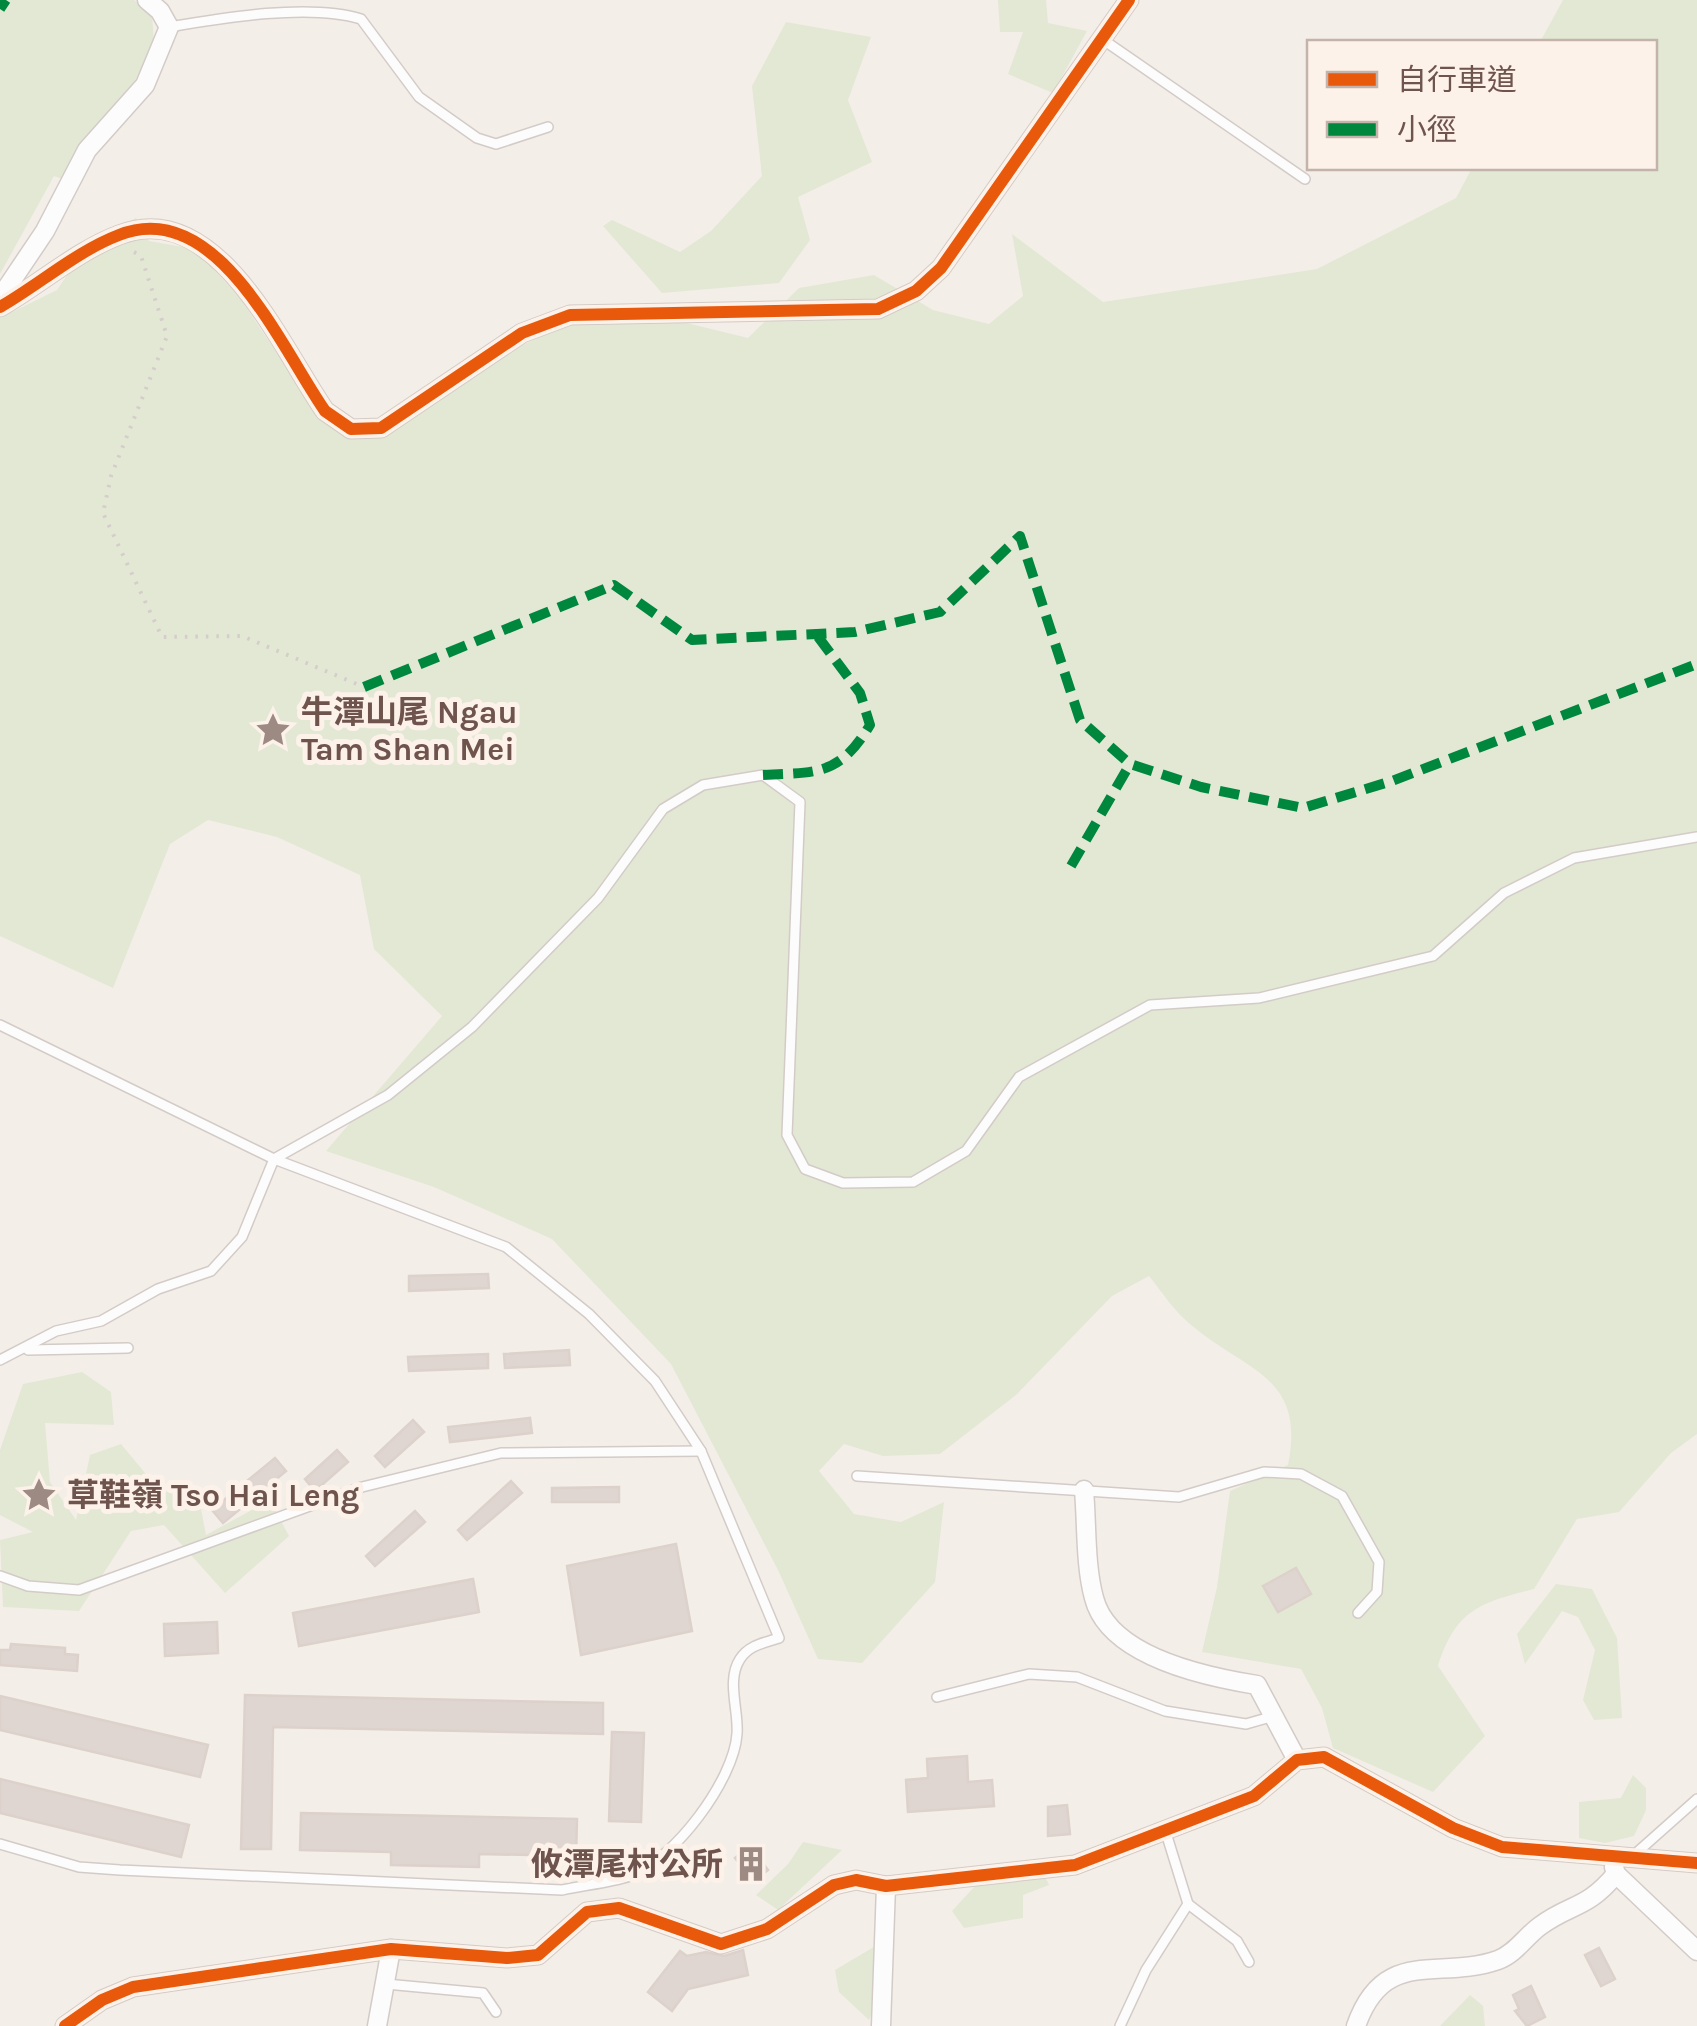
<svg xmlns="http://www.w3.org/2000/svg" width="1697" height="2026" viewBox="0 0 1697 2026" font-family="Karla,'Noto Sans TC',sans-serif">
	<style>
		.green { fill: #e3e8d4 }
		.building { fill: #e0d6d1; stroke: #dcd1cb; stroke-width: 2.5 }
		.lines { fill: none; stroke-linecap: round; stroke-linejoin: round }
		.service-casing { stroke: #d3cbc7; stroke-width: 12 }
		.minor-casing { stroke: #d3cbc7; stroke-width: 21 }
		.path { stroke: #d5cdca; stroke-width: 4; stroke-dasharray: 2.5 8; stroke-linecap: butt }
		.service { stroke: #fdfcfc; stroke-width: 9 }
		.minor { stroke: #fdfcfc; stroke-width: 18 }
		.quiet { stroke: #00873e; stroke-width: 10; stroke-dasharray: 20 10; stroke-linecap: butt }
		.cycleway-casing { stroke: #fcf2e9; stroke-width: 19 }
		.cycleway { stroke: #e8590c; stroke-width: 12 }
		.labels { text-anchor: middle; stroke-width: 10; stroke-linejoin: round; paint-order: stroke }
		.poi-label { font-size: 32px; font-weight: bold; fill: #6e544d; stroke: #fcf2e9; text-anchor: start }
	</style>
	<rect width="100%" height="100%" fill="#f4eee8"/>
	<!-- green -->
	<g class="green">
		<path d="M0 0H134L152 12 154 45 79 185 54 176 0 274Z"/>
		<path d="M998 0H1046L1048 23 1087 31 1053 93 1008 74 1023 32H1000Z"/>
		<path d="M1563 0H1697V1434L1671 1453 1619 1512 1577 1519 1534 1589C1479 1603 1456 1610 1438 1666L1485 1736 1433 1792 1333 1748 1322 1708 1301 1669 1202 1652 1217 1587 1230 1491 1288 1465C1306 1375 1246 1372 1190 1324 1174 1311 1162 1292 1149 1276L1112 1296 1016 1395 940 1454 883 1456 844 1444 819 1471 854 1514 901 1522 944 1502 935 1582 862 1663 818 1659 779 1572 671 1364 552 1239 434 1187 326 1151 442 1016 374 949 360 875 277 837 208 820 170 844 113 988 0 936V318L57 290 88 244 136 218 149 241 195 249 240 298 322 421 386 431 512 350 579 319 654 315 748 338 799 288 874 275 933 310 989 324 1023 296 1012 234 1103 302 1317 269 1456 198 1472 168H1654V42H1540Z"/>
		<path d="M786 22 871 37 848 100 872 162 798 197 810 240 779 283 662 293 603 226 612 220 680 252 711 231 762 176 752 86Z"/>
		<path d="M82 1372 111 1392 114 1425 45 1423 50 1482 76 1520 90 1455 121 1444 150 1479 200 1504 206 1535 270 1500 289 1536 225 1593 164 1525 131 1531 79 1611 3 1607 0 1540 33 1532 0 1515V1450L23 1384Z"/>
		<path d="M1556 1584 1592 1589 1617 1638 1622 1718 1594 1720 1583 1700 1595 1650 1578 1617 1562 1611 1525 1664 1517 1634Z"/>
		<path d="M1633 1775 1646 1788V1810L1634 1836 1605 1843 1579 1838V1802L1621 1798Z"/>
		<path d="M803 1842 842 1850 778 1910 756 1895 788 1864Z"/>
		<path d="M1039 1863 1049 1885 1023 1895V1918L964 1928 952 1911 975 1886Z"/>
		<path d="M879 1944 892 1958 869 2020 839 1992 835 1970Z"/>
		<path d="M1470 1995 1483 2006 1485 2026H1440Z"/>
	</g>
	<!-- building -->
	<g class="building">
		<path d="M488 1274 489 1288 409 1291V1276Z"/>
		<path d="M569 1350 570 1365 505 1368 504 1354Z"/>
		<path d="M488 1354V1368L409 1371 408 1357Z"/>
		<path d="M530 1418 532 1433 450 1442 448 1427Z"/>
		<path d="M413 1420 424 1432 385 1467 375 1456Z"/>
		<path d="M337 1450 348 1462 315 1491 305 1479Z"/>
		<path d="M275 1458 286 1471 223 1523 212 1510Z"/>
		<path d="M511 1481 522 1493 467 1540 458 1530Z"/>
		<path d="M619 1487V1502H552V1488Z"/>
		<path d="M415 1511 425 1522 375 1566 366 1556Z"/>
		<path d="M676 1544 692 1631 581 1655 567 1566Z"/>
		<path d="M1296 1568 1311 1594 1278 1612 1263 1586Z"/>
		<path d="M473 1579 479 1612 299 1646 293 1613Z"/>
		<path d="M217 1622 218 1653 165 1656 164 1624Z"/>
		<path d="M11 1644 65 1648V1654L78 1655 77 1671 0 1665V1650H10Z"/>
		<path d="M245 1695 603 1703V1734L273 1727 271 1849H241Z"/>
		<path d="M0 1696 208 1745 200 1777 0 1730Z"/>
		<path d="M612 1732 644 1733 641 1822 609 1821Z"/>
		<path d="M967 1756 968 1782 992 1780 994 1806 908 1812 906 1780 928 1778 927 1759Z"/>
		<path d="M0 1779 189 1825 181 1857 0 1813Z"/>
		<path d="M1067 1805 1070 1834 1048 1836V1807Z"/>
		<path d="M301 1813 577 1819 576 1856 479 1854V1867L391 1865V1852L300 1850Z"/>
		<path d="M750 1846 768 1870 753 1881 735 1858Z"/>
		<path d="M1599 1948 1615 1979 1601 1986 1585 1955Z"/>
		<path d="M743 1950 748 1975 688 1989 672 2011 648 1992 680 1951 687 1956 706 1952 724 1956Z"/>
		<path d="M1531 1986 1545 2017 1527 2026 1515 2011 1519 2009 1513 1995Z"/>
	</g>
	<g class="lines">
		<defs>
			<g id="service">
				<path d="M169 27C222 18 309 3 361 19L419 97 477 138 496 144 548 127"/>
				<path d="M1102 39 1305 179"/>
				<path d="M0 1025 274 1159 506 1247 589 1314 655 1381 701 1451 779 1638C764 1643 749 1645 740 1659 726 1680 739 1711 737 1734 734 1780 674 1860 630 1876 609 1883 584 1885 562 1890L120 1870 79 1867 0 1844"/>
				<path d="M28 1350 128 1348"/>
				<path d="M0 1360 56 1331 101 1321 158 1289 211 1271 242 1237 274 1159 388 1095 472 1027 598 898 663 809 703 785 763 775 800 802 787 1135 805 1169 843 1183 913 1182 966 1151 1019 1077 1150 1005 1259 998 1433 956 1504 893 1574 858 1697 837"/>
				<path d="M857 1476 1179 1497 1264 1472 1301 1474 1342 1496 1379 1562 1377 1592 1358 1613"/>
				<path d="M0 1576 28 1586 79 1590 362 1487 501 1453 701 1451"/>
				<path d="M937 1697 1029 1674 1077 1677 1165 1711 1246 1724 1274 1716"/>
				<path d="M1634 1855 1697 1799"/>
				<path d="M1188 1904 1237 1941 1249 1962"/>
				<path d="M386 1984 483 1993 496 2012"/>
				<path d="M1120 2026 1146 1970 1188 1904 1166 1833"/>
			</g>
			<g id="minor">
				<path d="M0 298 45 231 87 150 145 85 169 27 160 11 147 0"/>
				<path d="M0 307C40 284 77 251 119 235 217 196 281 348 325 411L351 429 381 428 522 333 570 315 878 309 916 291 941 268 1129 0"/>
				<path d="M1084 1490C1087 1525 1085 1565 1094 1598 1109 1657 1207 1677 1257 1685L1297 1760"/>
				<path d="M1614 1867 1616 1874 1697 1951"/>
				<path d="M65 2026 102 2000 133 1987 391 1949 507 1958 538 1955 587 1912 619 1908 721 1944 767 1929 834 1885 856 1880 886 1886 1075 1865 1254 1796 1297 1760 1324 1757 1453 1828 1502 1847 1697 1863"/>
				<path d="M377 2026 391 1949"/>
				<path d="M881 2026 886 1886"/>
				<path d="M1356 2026C1384 1946 1438 1981 1498 1960 1515 1954 1526 1936 1540 1926 1571 1903 1586 1910 1616 1874"/>
			</g>
		</defs>
		<!-- service casing -->
		<use href="#service" class="service-casing"/>
		<!-- minor casing -->
		<use href="#minor" class="minor-casing"/>
		<!-- path -->
		<path class="path" d="M134 252 141 256 167 336 111 476 103 513 162 637 242 636 364 687"/>
		<!-- service -->
		<use href="#service" class="service"/>
		<!-- minor -->
		<use href="#minor" class="minor"/>
		<!-- quiet -->
		<g class="quiet">
			<path d="M0 9 6 0"/>
			<path d="M364 687 614 585 692 640 855 632 940 612 1020 536 1080 720 1130 764 1201 787 1303 808 1392 781 1697 664"/>
			<path d="M763 775C818 772 839 776 870 725L860 693 816 634"/>
			<path d="M1071 866 1130 764"/>
		</g>
		<defs>
			<g id="cycleway">
				<path d="M0 307C40 284 77 251 119 235 217 196 281 348 325 411L351 429 381 428 522 333 570 315 878 309 916 291 941 268 1129 0"/>
				<path d="M65 2026 102 2000 133 1987 391 1949 507 1958 538 1955 587 1912 619 1908 721 1944 767 1929 834 1885 856 1880 886 1886 1075 1865 1254 1796 1297 1760 1324 1757 1453 1828 1502 1847 1697 1863"/>
			</g>
		</defs>
		<!-- cycleway casing -->
		<use href="#cycleway" class="cycleway-casing"/>
		<!-- cycleway -->
		<use href="#cycleway" class="cycleway"/>
	</g>
	<!-- icons -->
	<defs>
		<symbol id="sight-bare" viewBox="-9 -9 18 18"><path d="M0-6L1.8-2.2L6-1.7L2.9 1.2L3.7 5.4L0 3.3L-3.7 5.4L-2.9 1.2L-6-1.7L-1.8-2.2Z" fill="#9d8a83" stroke="#fcf2e9" stroke-width="2.5" paint-order="stroke"/></symbol>
		<symbol id="building-bare" viewBox="-9 -9 18 18"><path d="M-4-6H4V6H1V3H-1V6H-4ZM-2.5-4.3h1.7v1.8h-1.7ZM.8-4.3h1.7v1.8H.8ZM-2.5-1h1.7V.8h-1.7ZM.8-1h1.7V.8H.8Z" fill="#9d8a83" stroke="#fcf2e9" stroke-width="2.5" paint-order="stroke"/></symbol>
	</defs>
	<g fill-rule="evenodd">
		<use href="#sight-bare" x="248" y="705" width="50" height="50"/>
		<use href="#sight-bare" x="14" y="1470" width="50" height="50"/>
		<use href="#building-bare" x="726" y="1839" width="50" height="50"/>
	</g>
	<g class="labels">
		<!-- poi labels -->
		<g class="poi-label">
			<text x="301" y="723">牛潭山尾 Ngau<tspan x="301" dy="37">Tam Shan Mei</tspan></text>
			<text x="67" y="1506">草鞋嶺 Tso Hai Leng</text>
			<text x="723" y="1875" text-anchor="end">攸潭尾村公所</text>
		</g>
	</g>
	<!-- legend -->
	<rect x="1307" y="40" width="350" height="130" fill="#fcf2e9" stroke="#c3b3ab" stroke-width="2.5"/>
	<rect x="1327" y="72" width="50" height="15" fill="#e8590c" stroke="#c3b3ab" stroke-width="2.5"/>
	<text x="1397" y="90" font-size="30" fill="#6e544d">自行車道</text>
	<rect x="1327" y="122" width="50" height="15" fill="#00873e" stroke="#c3b3ab" stroke-width="2.5"/>
	<text x="1397" y="140" font-size="30" fill="#6e544d">小徑</text>
</svg>
